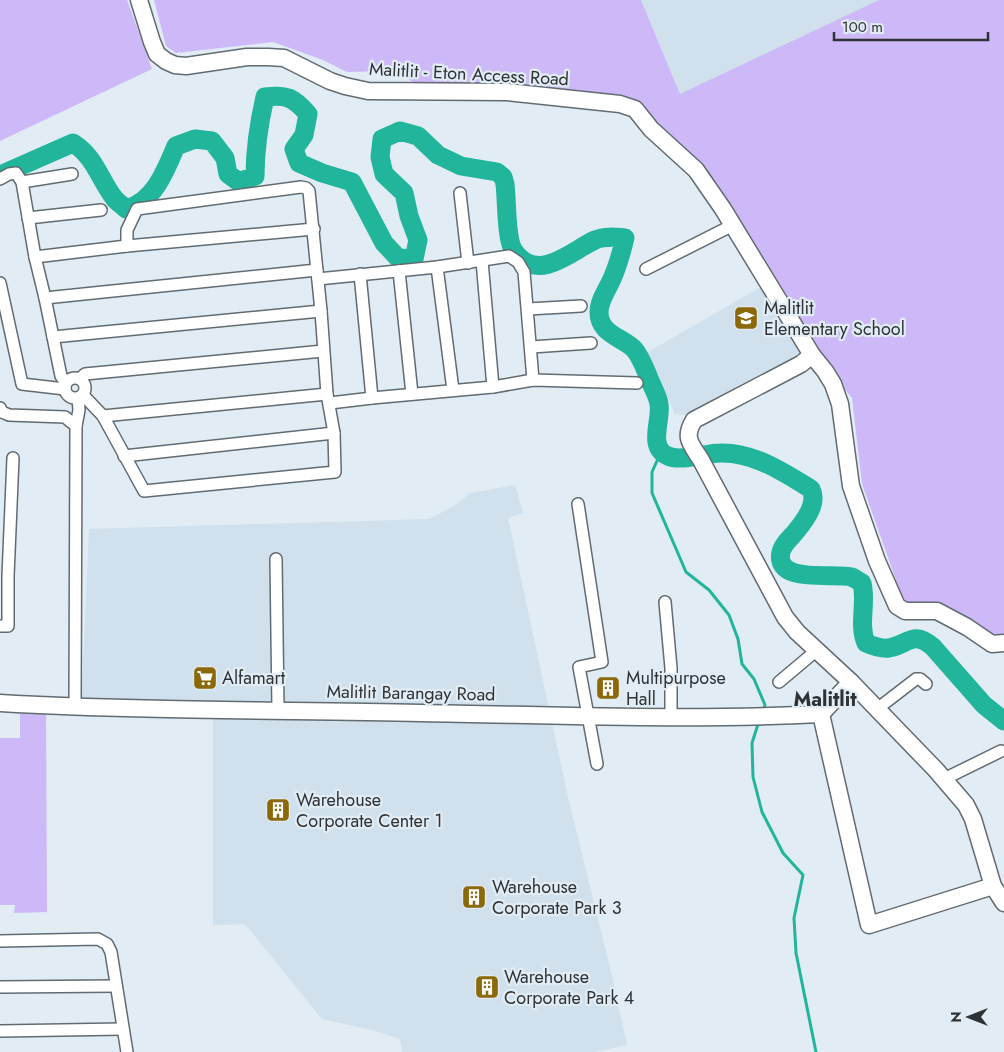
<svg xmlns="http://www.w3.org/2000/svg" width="1004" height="1052" viewBox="0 0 1004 1052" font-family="Jost,sans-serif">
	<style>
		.built { fill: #d0e1ed }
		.green { fill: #ceb9f8 }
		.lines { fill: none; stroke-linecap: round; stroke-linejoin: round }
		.stream { stroke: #21b69c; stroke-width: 3 }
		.river { stroke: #21b69c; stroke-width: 19 }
		.street-casing { stroke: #616b71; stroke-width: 14 }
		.secondary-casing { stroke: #616b71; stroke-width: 19 }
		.street { stroke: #fff; stroke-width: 11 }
		.secondary { stroke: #fff; stroke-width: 16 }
		.labels { text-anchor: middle; stroke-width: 4.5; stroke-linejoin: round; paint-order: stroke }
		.street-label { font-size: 18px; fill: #2e3235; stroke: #e1ecf4 }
		.poi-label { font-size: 18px; fill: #2e3235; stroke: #e1ecf4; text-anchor: start }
		.quarter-label { font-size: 20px; font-weight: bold; fill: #2e3235; stroke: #e1ecf4 }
	</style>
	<rect width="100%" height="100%" fill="#e1ecf4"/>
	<!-- built -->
	<g class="built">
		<path d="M641 0H880L680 95Z"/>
		<path d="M766 284 808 360 692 416 675 414 648 352Z"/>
		<path d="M515 485 523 513 508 518 569 802 609 963 627 1045 595 1052H402L400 1039 372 1030 322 1019 245 924 213 925V717L81 714 89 529 429 519 454 506 470 493Z"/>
	</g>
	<!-- green -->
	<g class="green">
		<path d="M0 0H127L152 69 0 141Z"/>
		<path d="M154 0H641L680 94 879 0H1004V638H998L912 606 902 597 862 484 852 398 838 381 726 208 638 104 414 84 401 71 347 72 323 60 273 42 176 53 166 46Z"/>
		<path d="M20 704 46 707 47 912 14 913 15 905H0V738H20Z"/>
	</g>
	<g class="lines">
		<!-- stream -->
		<g class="stream">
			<path d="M661 452 652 472V493L686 572 709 590 729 615 738 639 742 664 754 679 765 705 763 710"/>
			<path d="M759 721 752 743 753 777 762 812 783 853 803 875 794 918 796 953 816 1052"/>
		</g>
		<!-- river -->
		<path class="river" d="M0 175 73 143C95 157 99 178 114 198 117 202 122 205 126 209 154 202 166 170 176 146L195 139 212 141 225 158 228 174 239 182 255 176C255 149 259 123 265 97 287 94 294 98 308 114L304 135 294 149 299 163 322 173 352 182 384 243 398 258 414 259 418 240 409 216 404 193 384 174 380 157 382 139 400 131 418 136 438 155 461 166 497 172 503 177 505 184C507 202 506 223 510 241 511 247 515 253 519 257 542 280 573 250 595 240 604 236 615 237 625 238 622 250 619 262 614 274 610 286 599 299 599 312 599 334 622 337 634 349 642 358 646 372 651 383 654 390 658 397 659 404 662 420 647 447 668 456 681 462 706 453 720 453 754 452 783 472 811 489 818 503 806 519 797 530 792 537 783 543 781 552 774 585 835 572 852 577 855 579 859 581 862 583 867 603 858 624 866 643 873 646 881 649 889 648 909 644 913 630 933 647L984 705 1004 721"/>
		<defs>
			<g id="street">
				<path d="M0 179 9 174 16 173 22 182 35 257 45 298 61 376 66 383"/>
				<path d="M22 182 72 174"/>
				<path d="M460 193 468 263"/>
				<path d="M28 218 101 210"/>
				<path d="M35 257 127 246 314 229"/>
				<path d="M482 261 493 387"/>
				<path d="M437 267 453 390"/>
				<path d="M646 269 733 225"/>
				<path d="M399 271 412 394"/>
				<path d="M360 274 372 398"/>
				<path d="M318 279 437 267 509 256 518 262 524 272 533 380"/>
				<path d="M0 283 22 384 65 389"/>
				<path d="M45 298 317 270"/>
				<path d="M528 309 581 306"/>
				<path d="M53 337 321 311"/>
				<path d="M531 347 591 343"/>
				<circle cx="75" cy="388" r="10"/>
				<path d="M80 379 85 374 323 351"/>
				<path d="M83 395 103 416 144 491 335 472 334 433 327 394 321 311 309 191 306 188 301 187 137 209 127 230V246"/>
				<path d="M330 403 372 398 493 387 533 380 637 383"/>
				<path d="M0 408 2 412 9 415 65 417 76 426 75 707"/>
				<path d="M103 416 327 394"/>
				<path d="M76 426 79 410 78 398"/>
				<path d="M124 456 334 433"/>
				<path d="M578 504 602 662 579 667 597 764"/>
				<path d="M276 559 278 710"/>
				<path d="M665 602 671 668V717"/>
				<path d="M0 626H8V576L13 458"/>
				<path d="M779 682 817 650"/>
				<path d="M877 709 916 679H920L926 684"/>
				<path d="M944 779 1001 751"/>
				<path d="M0 941 98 939 107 944 111 952 127 1052"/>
				<path d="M0 987 116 986"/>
				<path d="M0 1031 123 1029"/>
			</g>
			<g id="secondary">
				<path d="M139 0 152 42 157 54 166 61 175 65 186 66 247 57H268L284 58 330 81 345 86 368 91 507 92 620 104 635 109 651 129 696 170 723 209 812 355 825 371 833 384 840 404 851 486 877 561 897 606 905 611H937L967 627 992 644 1004 643"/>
				<path d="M812 355 801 364 694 420C683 438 691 444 701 460L785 617 797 632 851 682 936 770 966 805 973 819 993 886 1004 903"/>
				<path d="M0 703C140 711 280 710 421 713 554 715 688 721 821 714"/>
				<path d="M821 714 869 925 993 886"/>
				<path d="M821 714 851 682"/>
			</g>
		</defs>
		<!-- street casing -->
		<use href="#street" class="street-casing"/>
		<!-- secondary casing -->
		<use href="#secondary" class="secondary-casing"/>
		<!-- street -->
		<use href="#street" class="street"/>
		<!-- secondary -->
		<use href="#secondary" class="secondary"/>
	</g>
	<!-- icons -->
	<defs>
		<symbol id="school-square" viewBox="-11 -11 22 22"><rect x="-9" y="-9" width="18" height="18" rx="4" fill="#8b6909" stroke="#e1ecf4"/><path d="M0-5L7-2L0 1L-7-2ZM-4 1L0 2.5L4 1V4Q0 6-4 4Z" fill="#fff"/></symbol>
		<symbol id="supermarket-square" viewBox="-11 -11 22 22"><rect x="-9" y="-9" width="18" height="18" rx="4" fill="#8b6909" stroke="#e1ecf4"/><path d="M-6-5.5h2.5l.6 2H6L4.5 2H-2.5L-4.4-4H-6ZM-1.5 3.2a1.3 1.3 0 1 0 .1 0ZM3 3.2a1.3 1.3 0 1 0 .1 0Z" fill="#fff"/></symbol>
		<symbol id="building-square" viewBox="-11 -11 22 22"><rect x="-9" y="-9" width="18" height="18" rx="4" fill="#8b6909" stroke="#e1ecf4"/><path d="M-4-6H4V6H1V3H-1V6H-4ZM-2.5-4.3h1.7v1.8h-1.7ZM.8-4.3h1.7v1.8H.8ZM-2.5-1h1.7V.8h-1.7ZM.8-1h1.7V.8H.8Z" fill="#fff"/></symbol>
	</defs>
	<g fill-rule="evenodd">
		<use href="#school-square" x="732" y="304" width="28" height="28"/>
		<use href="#supermarket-square" x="191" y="664" width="28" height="28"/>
		<use href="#building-square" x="594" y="674" width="28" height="28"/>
		<use href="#building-square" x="264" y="796" width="28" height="28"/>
		<use href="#building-square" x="460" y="883" width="28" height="28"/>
		<use href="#building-square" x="473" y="973" width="28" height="28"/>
	</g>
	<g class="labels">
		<!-- street labels -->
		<g class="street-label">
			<text transform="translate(469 74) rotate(3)" y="6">Malitlit - Eton Access Road</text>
			<text transform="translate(411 693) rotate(1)" y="6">Malitlit Barangay Road</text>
		</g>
		<!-- poi labels -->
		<g class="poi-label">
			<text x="764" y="314">Malitlit<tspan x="764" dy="21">Elementary School</tspan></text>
			<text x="222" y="684">Alfamart</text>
			<text x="626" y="684">Multipurpose<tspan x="626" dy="21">Hall</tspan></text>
			<text x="296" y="806">Warehouse<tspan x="296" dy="21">Corporate Center 1</tspan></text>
			<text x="492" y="893">Warehouse<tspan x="492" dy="21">Corporate Park 3</tspan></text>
			<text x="504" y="983">Warehouse<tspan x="504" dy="21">Corporate Park 4</tspan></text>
		</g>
		<!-- quarter labels -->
		<g class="quarter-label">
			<text x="825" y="706">Malitlit</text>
		</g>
	</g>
	<!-- north arrow -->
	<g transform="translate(969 1017) rotate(270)" stroke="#e1ecf4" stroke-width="4" paint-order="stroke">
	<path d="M0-4L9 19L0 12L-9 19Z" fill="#2e3235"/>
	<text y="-8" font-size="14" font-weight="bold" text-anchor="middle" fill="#2e3235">N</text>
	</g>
	<!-- scale -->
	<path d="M834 32v8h154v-8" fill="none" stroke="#2e3235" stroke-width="2.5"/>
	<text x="842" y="32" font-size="15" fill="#2e3235" stroke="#e1ecf4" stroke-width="4" paint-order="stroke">100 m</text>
</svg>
